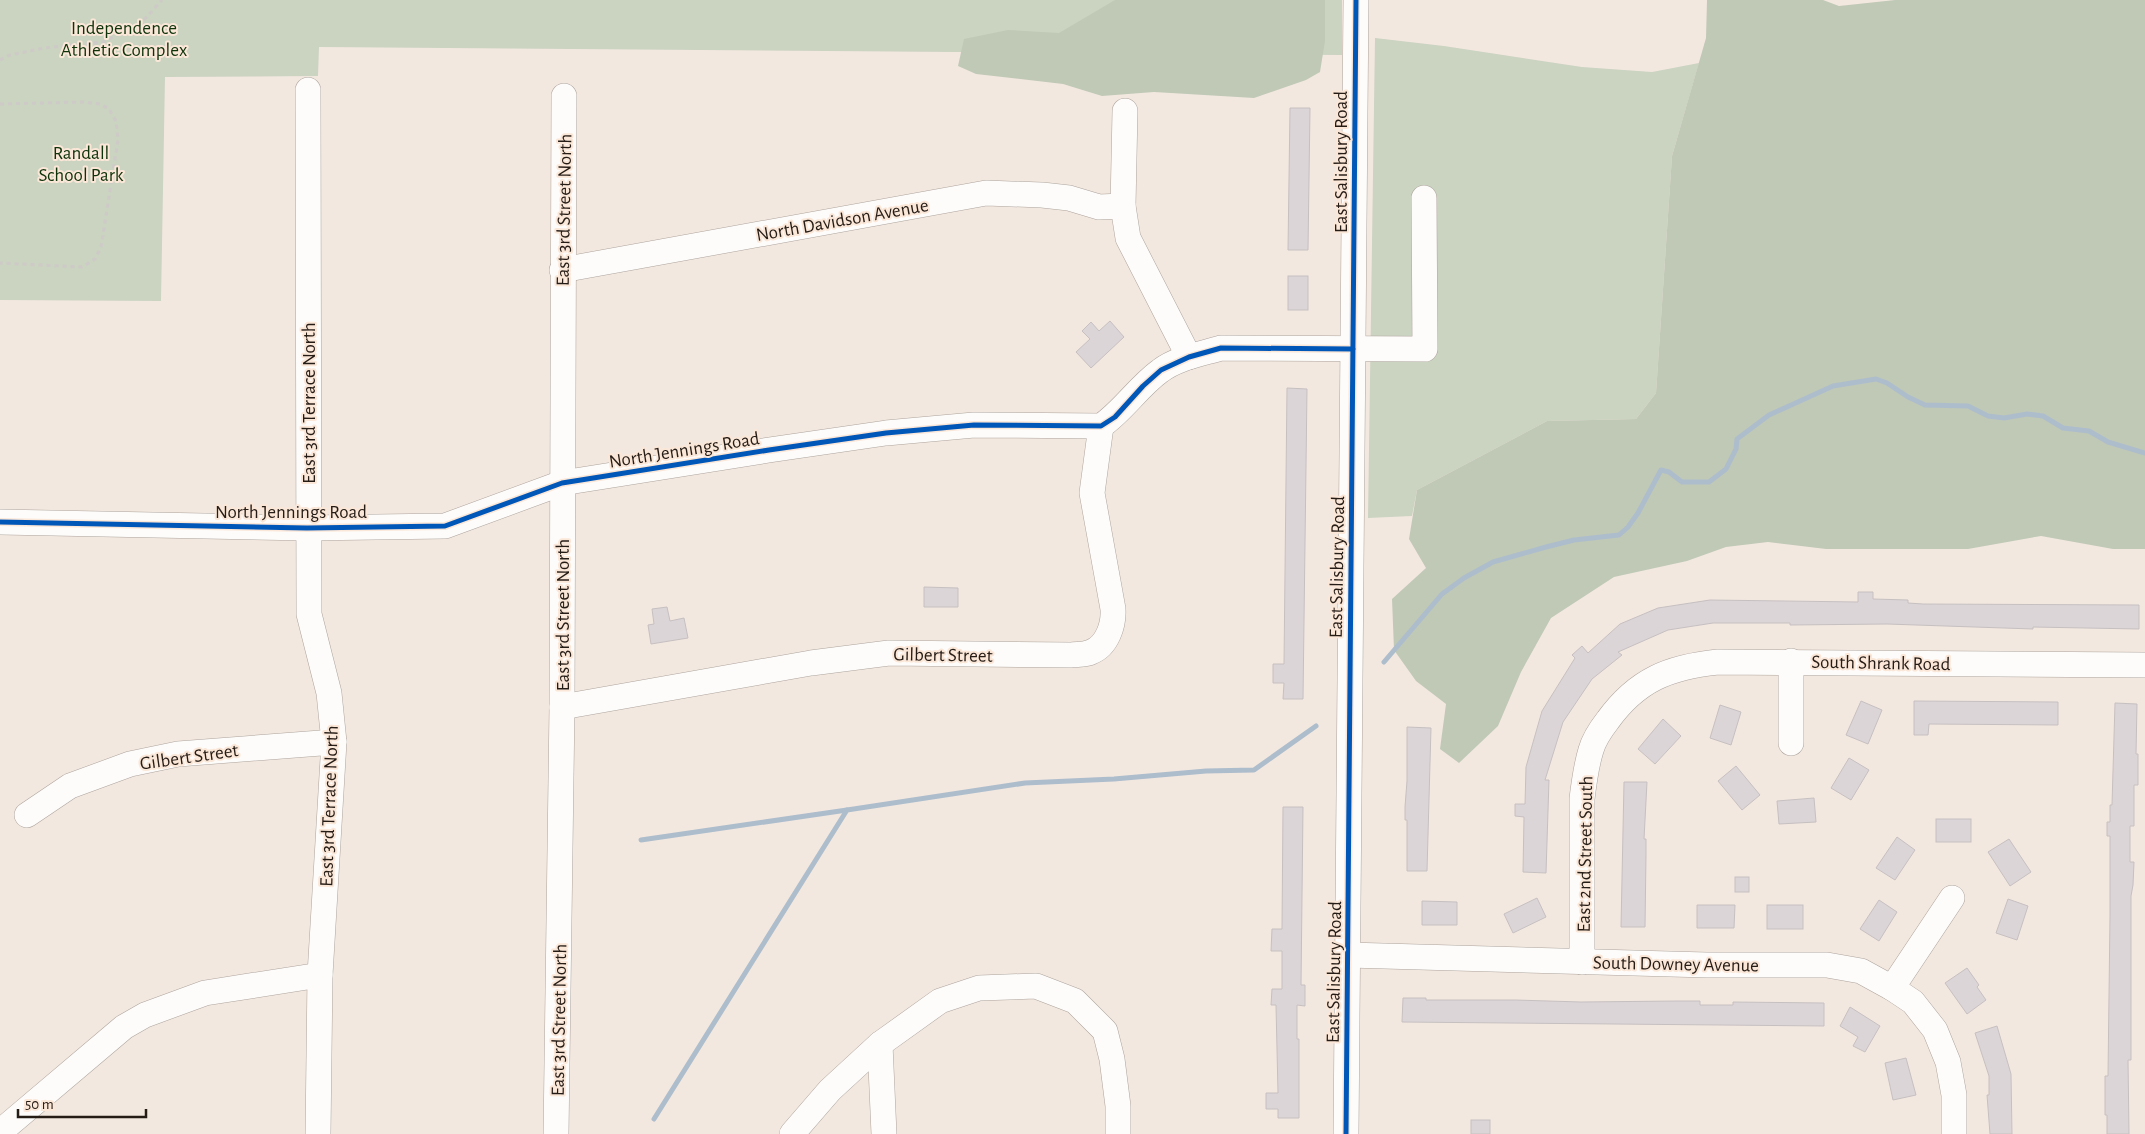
<svg xmlns="http://www.w3.org/2000/svg" width="2145" height="1134" viewBox="0 0 2145 1134" font-family="'Alegreya Sans',sans-serif">
	<style>
		.green { fill: #cbd3c1 }
		.forest { fill: #c0c9b6 }
		.lines { fill: none; stroke-linecap: round; stroke-linejoin: round }
		.stream { stroke: #aebdcc; stroke-width: 5 }
		.building { fill: #dcd5d8; stroke: #c6c0c1 }
		.minor-casing { stroke: #ada49d; stroke-width: 26 }
		.path { stroke: #cecac7; stroke-width: 3; stroke-dasharray: 4 4; stroke-linecap: butt }
		.minor { stroke: #fdfcfa; stroke-width: 25 }
		.cycleway-casing { stroke: #fbe7d8; stroke-width: 8 }
		.cycleway { stroke: #0057b8; stroke-width: 5 }
		.labels { text-anchor: middle; stroke-width: 4; stroke-linejoin: round; paint-order: stroke }
		.park-label { font-size: 19px; fill: #0e330b; stroke: #fbe7d8 }
		.street-label { font-size: 19px; fill: #251c16; stroke: #fbe7d8 }
	</style>
	<rect width="100%" height="100%" fill="#f3e8e0"/>
	<!-- green -->
	<g class="green">
		<path d="M0 0H1342V55L319 47 318 76 165 77 161 301 0 300Z"/>
		<path d="M1375 38 1444 46 1582 67 1652 72 1699 63 1672 156 1656 393 1636 419 1547 421 1417 490 1412 516 1368 518Z"/>
	</g>
	<!-- forest -->
	<g class="forest">
		<path d="M1115 0H1325V41L1320 72 1306 80 1254 98 1154 92 1102 96 1063 84 976 74 958 66 964 39 1008 30 1059 33Z"/>
		<path d="M1707 0H1823L1839 6 1895 0H2145V549H2113L2041 536 1968 549H1826L1768 542 1726 547 1687 561 1614 577 1551 618 1521 672 1498 726 1459 763 1440 749 1446 704 1416 681 1394 650 1392 599 1426 568 1409 539 1417 490 1547 421 1636 419 1656 393 1672 156 1706 38Z"/>
	</g>
	<g class="lines">
		<!-- stream -->
		<g class="stream">
			<path d="M1384 662 1442 594 1464 578 1493 562 1546 547 1574 540 1619 535 1628 527 1638 513 1661 470 1669 472 1682 482H1709L1726 469 1736 449 1737 439 1769 415 1833 386 1876 379 1887 383 1908 397 1925 405 1968 406 1988 416 2004 418 2027 414 2043 416 2063 428 2089 431 2108 442 2145 453"/>
			<path d="M641 840 847 810"/>
			<path d="M654 1119 847 810 1025 783 1114 779 1206 771 1254 770 1316 726"/>
		</g>
	</g>
	<!-- building -->
	<g class="building">
		<path d="M1290 108H1310L1308 250H1288Z"/>
		<rect x="1288" y="276" width="20" height="34"/>
		<path d="M1110 321 1124 337 1091 368 1076 352 1090 339 1082 331 1091 322 1099 331Z"/>
		<path d="M1287 388 1307 389 1303 699H1283L1284 683H1273V664H1284Z"/>
		<path d="M924 587 958 588V607H924Z"/>
		<path d="M1858 592H1873V599L1908 600V603L1923 604 2139 605V629L2033 627V629L1887 624 1790 625V623H1713L1668 630 1618 652 1622 655 1592 679 1563 722 1545 780H1549L1546 873 1523 872 1524 817 1515 816V804H1525L1526 767 1542 711 1575 658 1572 655 1582 646 1588 653 1620 624 1658 608 1710 600 1858 602Z"/>
		<path d="M667 607 670 621 684 618 688 638 651 644 648 625 654 624 652 609Z"/>
		<path d="M1861 701 1882 710 1868 744 1846 735Z"/>
		<path d="M1914 701 2058 702V725L1929 724 1928 735H1914Z"/>
		<path d="M2115 703 2137 704 2136 754H2138V785H2134V826H2130V862H2134L2133 885 2131 896V1060H2128L2129 1134H2107V1115H2105V1076H2108L2110 916V836H2107V822H2110V805H2112Z"/>
		<path d="M1720 705 1741 712 1731 745 1710 738Z"/>
		<path d="M1663 719 1681 736 1655 764 1638 749Z"/>
		<path d="M1407 727 1431 728 1427 871H1407V820H1405V807L1407 781Z"/>
		<path d="M1849 758 1869 770 1851 800 1831 788Z"/>
		<path d="M1736 766 1760 795 1742 810 1718 781Z"/>
		<path d="M1624 782H1647L1644 839H1646V854L1645 927H1621Z"/>
		<path d="M1814 798 1816 822 1779 824 1777 801Z"/>
		<path d="M1283 807H1303L1301 985H1305V1006L1297 1005V1039H1299V1118H1278V1109H1266V1093H1278L1276 1005H1271L1272 989H1282V951H1271L1272 929H1282Z"/>
		<rect x="1936" y="819" width="35" height="23"/>
		<path d="M1897 837 1915 850 1895 880 1876 868Z"/>
		<path d="M2009 839 2031 872 2010 886 1988 852Z"/>
		<rect x="1735" y="877" width="14" height="15"/>
		<path d="M1537 898 1546 917 1513 933 1504 914Z"/>
		<path d="M2008 899 2028 906 2017 940 1996 933Z"/>
		<path d="M1879 900 1897 912 1879 941 1860 929Z"/>
		<path d="M1422 901 1457 902V925H1422Z"/>
		<path d="M1697 905H1735L1734 928H1697Z"/>
		<rect x="1767" y="905" width="36" height="24"/>
		<path d="M1967 968 1979 985 1977 987 1986 1000 1967 1014 1945 983Z"/>
		<path d="M1403 998H1426V1000H1515L1581 1002 1677 1001H1700V1005H1733V1002L1824 1003V1026L1402 1022Z"/>
		<path d="M1850 1007 1880 1026 1865 1052 1853 1046 1858 1037 1840 1026Z"/>
		<path d="M1997 1026 2011 1074 2012 1134H1990L1987 1095H1989V1076L1975 1033Z"/>
		<path d="M1906 1058 1916 1095 1893 1100 1885 1063Z"/>
		<rect x="1471" y="1120" width="19" height="14"/>
	</g>
	<g class="lines">
		<defs>
			<g id="minor">
				<path d="M308 90 309 614 329 693 334 742 320 975 318 1134"/>
				<path d="M1125 111 1123 206 1128 238 1189 357"/>
				<path d="M562 270 986 193 1042 195 1069 198 1099 207 1123 206"/>
				<path d="M0 522 307 528 445 526 562 483 769 450 886 433 974 425 1101 426C1123 411 1138 387 1160 371 1177 358 1201 354 1221 348L1425 349 1424 198"/>
				<path d="M1791 661V743"/>
				<path d="M562 707 811 663 889 653 1071 655C1077 654 1085 655 1091 652 1107 646 1114 625 1113 609L1092 493 1101 426"/>
				<path d="M27 815 70 786 130 764 178 754 334 742"/>
				<path d="M1348 955 1707 965H1827L1861 971 1892 988 1913 1002 1935 1030 1948 1062 1954 1095V1134"/>
				<path d="M1582 962V799C1584 782 1586 766 1591 750 1594 739 1601 729 1608 720 1637 680 1669 667 1718 662L2145 665"/>
				<path d="M1892 988 1952 898"/>
				<path d="M880 1044 884 1134"/>
				<path d="M0 1132 124 1027 145 1015 205 993 320 975"/>
				<path d="M556 1134 562 707 564 96"/>
				<path d="M792 1134 830 1090 880 1044 940 1001 979 988 1036 986 1075 1001 1105 1031 1112 1059 1118 1106V1134"/>
				<path d="M1346 1134 1356 0"/>
			</g>
		</defs>
		<!-- minor casing -->
		<use href="#minor" class="minor-casing"/>
		<!-- path -->
		<g class="path">
			<path d="M0 60 10 55 44 48 103 42 141 23 162 0"/>
			<path d="M0 104 83 102 100 104 109 109 116 121 118 140 101 247 95 259 82 267 0 263"/>
		</g>
		<!-- minor -->
		<use href="#minor" class="minor"/>
		<defs>
			<g id="cycleway">
				<path d="M0 522 307 528 445 526 562 483 769 450 886 433 974 425 1101 426 1115 417 1143 386 1161 370 1189 357 1221 348 1353 349"/>
				<path d="M1346 1134 1356 0"/>
			</g>
		</defs>
		<!-- cycleway casing -->
		<use href="#cycleway" class="cycleway-casing"/>
		<!-- cycleway -->
		<use href="#cycleway" class="cycleway"/>
	</g>
	<g class="labels">
		<!-- park labels -->
		<g class="park-label">
			<text x="124" y="34">Independence<tspan x="124" dy="22">Athletic Complex</tspan></text>
			<text x="81" y="159">Randall<tspan x="81" dy="22">School Park</tspan></text>
		</g>
		<!-- street labels -->
		<g class="street-label">
			<text transform="translate(1340 162) rotate(-90)" y="7">East Salisbury Road</text>
			<text transform="translate(563 210) rotate(-89)" y="7">East 3rd Street North</text>
			<text transform="translate(842 219) rotate(-10)" y="7">North Davidson Avenue</text>
			<text transform="translate(308 403) rotate(-90)" y="7">East 3rd Terrace North</text>
			<text transform="translate(684 449) rotate(-9)" y="7">North Jennings Road</text>
			<text x="291" y="518">North Jennings Road</text>
			<text transform="translate(1336 567) rotate(-89)" y="7">East Salisbury Road</text>
			<text transform="translate(562 615) rotate(-90)" y="7">East 3rd Street North</text>
			<text transform="translate(943 654) rotate(1)" y="7">Gilbert Street</text>
			<text transform="translate(1881 662) rotate(1)" y="7">South Shrank Road</text>
			<text transform="translate(189 756) rotate(-8)" y="7">Gilbert Street</text>
			<text transform="translate(328 806) rotate(-88)" y="7">East 3rd Terrace North</text>
			<text transform="translate(1584 854) rotate(-89)" y="7">East 2nd Street South</text>
			<text transform="translate(1676 963) rotate(1)" y="7">South Downey Avenue</text>
			<text transform="translate(1333 972) rotate(-89)" y="7">East Salisbury Road</text>
			<text transform="translate(558 1020) rotate(-89)" y="7">East 3rd Street North</text>
		</g>
	</g>
	<!-- scale -->
	<path d="M18 1109v8h128v-8" fill="none" stroke="#251c16" stroke-width="2.5"/>
	<text x="25" y="1109" font-size="15" fill="#251c16" stroke="#fbe7d8" stroke-width="4" paint-order="stroke">50 m</text>
</svg>
